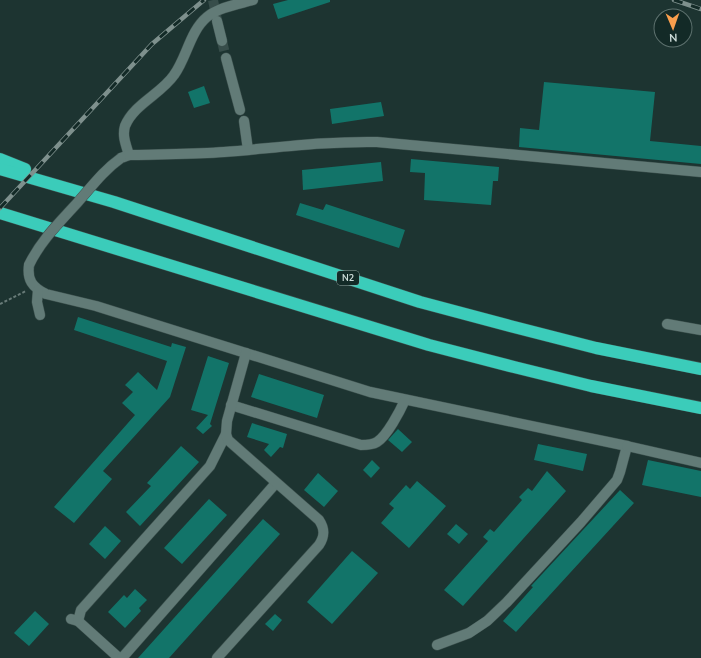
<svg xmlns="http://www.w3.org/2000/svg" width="701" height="658" viewBox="0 0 701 658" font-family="'Nunito Sans',sans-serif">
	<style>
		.building { fill: #127469 }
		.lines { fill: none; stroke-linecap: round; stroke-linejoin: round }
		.minor-tunnel { stroke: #374d4a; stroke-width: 10; stroke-dasharray: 10 5; stroke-linecap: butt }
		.minor-casing { stroke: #3d514e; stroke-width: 11 }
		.highway-casing { stroke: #3d514e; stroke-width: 13 }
		.path { stroke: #687b78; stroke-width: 2; stroke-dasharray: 3 2; stroke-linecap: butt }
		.minor { stroke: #627b77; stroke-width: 10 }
		.highway { stroke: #3bccba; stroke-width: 12 }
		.rail-casing { stroke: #7e908d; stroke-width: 4.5 }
		.rail { stroke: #132a27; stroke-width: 3; stroke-dasharray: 9; stroke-linecap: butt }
		.minor-bridge-casing { stroke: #3d514e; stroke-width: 11; stroke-linecap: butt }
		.minor-bridge { stroke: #627b77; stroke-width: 10 }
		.labels { text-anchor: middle; stroke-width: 3; stroke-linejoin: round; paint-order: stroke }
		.shield { fill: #132a27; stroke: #95a6a3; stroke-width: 1 }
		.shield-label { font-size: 9px; font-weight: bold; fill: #cddbd8 }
	</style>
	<rect width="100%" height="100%" fill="#1d3431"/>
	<!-- building -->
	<g class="building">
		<path d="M288 0H330V2L278 19 273 4Z"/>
		<path d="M544 82 655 92 650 141 701 146V164L519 147 520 128 539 130Z"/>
		<path d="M204 86 210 103 194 108 188 92Z"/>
		<path d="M381 102 384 116 332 124 330 109Z"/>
		<path d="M411 159 499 167 498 181H493L491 205 424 200 425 173 410 172Z"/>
		<path d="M381 162 383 181 303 190 302 170Z"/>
		<path d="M300 203 323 210 326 204 405 230 399 248 296 215Z"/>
		<path d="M78 317 171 347 172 343 186 347 170 397 103 471 112 479 74 523 54 507 135 415 122 403 133 392 125 385 138 372 157 390 167 361 74 330Z"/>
		<path d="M208 356 229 363 210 424 212 426 203 434 196 428 208 415 191 410Z"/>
		<path d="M259 374 324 395 317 418 251 397Z"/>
		<path d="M252 423 287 434 283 448 280 447 271 457 264 450 269 444 247 437Z"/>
		<path d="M398 429 412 442 402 452 388 440Z"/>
		<path d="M538 444 587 454 583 471 534 460Z"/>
		<path d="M181 446 199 462 140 526 126 512 151 486 147 483Z"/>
		<path d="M372 460 380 468 371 478 363 470Z"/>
		<path d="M648 460 701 471V497L642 485Z"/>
		<path d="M547 471 566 491 463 606 444 590 488 541 483 537 490 529 494 532 522 500 519 497 528 488 532 491Z"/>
		<path d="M318 473 338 491 324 507 304 490Z"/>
		<path d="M417 481 446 506 409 548 381 523 394 508 389 504 406 485 410 489Z"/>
		<path d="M620 490 634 503 516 632 503 621 533 587 531 586Z"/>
		<path d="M209 499 227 515 182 564 164 548Z"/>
		<path d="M263 519 280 534 169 658H138Z"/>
		<path d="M456 524 468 534 459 544 447 534Z"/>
		<path d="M105 526 121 541 105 559 89 544Z"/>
		<path d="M352 551 378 573 332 624 307 602Z"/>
		<path d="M135 589 147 600 139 608 141 611 125 628 108 612 124 595 127 598Z"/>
		<path d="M35 611 49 624 29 646 14 633Z"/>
		<path d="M275 614 282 620 273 631 265 624Z"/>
	</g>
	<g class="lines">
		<!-- minor-tunnel -->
		<g class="minor-tunnel">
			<path d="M213 0 217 20"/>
			<path d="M222 41 226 58"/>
		</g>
		<defs>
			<g id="minor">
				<path d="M217 21 222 41"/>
				<path d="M226 58 240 110"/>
				<path d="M244 121 248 150"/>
				<path d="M129 155C126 145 122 136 125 126 134 104 161 94 174 75 187 57 190 31 207 17 219 7 239 4 253 0"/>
				<path d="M121 158 129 155H138C167 154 196 154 224 152 275 148 326 141 377 142L701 172"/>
				<path d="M29 265C27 280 32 287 46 294L96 306 370 392 627 446 620 472 617 480 581 522 507 602 487 621 469 633 437 645"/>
				<path d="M38 290 37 302 40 315"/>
				<path d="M667 324 701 330"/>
				<path d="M231 405 361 445C366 445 372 445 377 442 387 436 400 411 405 400"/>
				<path d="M627 446 701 463"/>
				<path d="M71 619 78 621 119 658"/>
				<path d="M78 621 81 610 210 466 226 434"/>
				<path d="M122 658 276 483"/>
				<path d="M217 658 319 545C325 536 325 529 319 520L228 440 226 434 227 421 246 353"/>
			</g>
			<g id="highway">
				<path d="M0 159 25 169"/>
				<path d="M0 169 114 202 420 302 510 326 596 348 701 369"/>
				<path d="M0 213 429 345 514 367 591 386 701 408"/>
			</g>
		</defs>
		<!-- minor casing -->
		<use href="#minor" class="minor-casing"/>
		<!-- highway casing -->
		<use href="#highway" class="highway-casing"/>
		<!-- path -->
		<path class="path" d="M0 304 26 291"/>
		<!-- minor -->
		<use href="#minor" class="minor"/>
		<!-- highway -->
		<use href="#highway" class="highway"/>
		<defs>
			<g id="rail">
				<path d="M674 0 701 9"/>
				<path d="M0 208 152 44 204 0"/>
			</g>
		</defs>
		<!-- rail casing -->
		<use href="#rail" class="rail-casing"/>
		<!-- rail -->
		<use href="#rail" class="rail"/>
		<defs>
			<path id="minor-bridge" d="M29 265C41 240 60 222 78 202 92 186 104 170 121 158"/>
		</defs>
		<!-- minor-bridge casing -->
		<use href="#minor-bridge" class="minor-bridge-casing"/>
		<!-- minor-bridge -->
		<use href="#minor-bridge" class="minor-bridge"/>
	</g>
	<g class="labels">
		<!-- shield labels -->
		<rect class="shield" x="337" y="271" width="22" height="14" rx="3"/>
		<g class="shield-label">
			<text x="348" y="281">N2</text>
		</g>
	</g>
	<!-- north arrow -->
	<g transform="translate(673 28) rotate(178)"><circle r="19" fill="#132a27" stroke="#5d716e"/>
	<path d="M0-3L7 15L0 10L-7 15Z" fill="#f99f4d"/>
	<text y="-6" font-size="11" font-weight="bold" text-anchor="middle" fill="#cddbd8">N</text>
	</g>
</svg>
